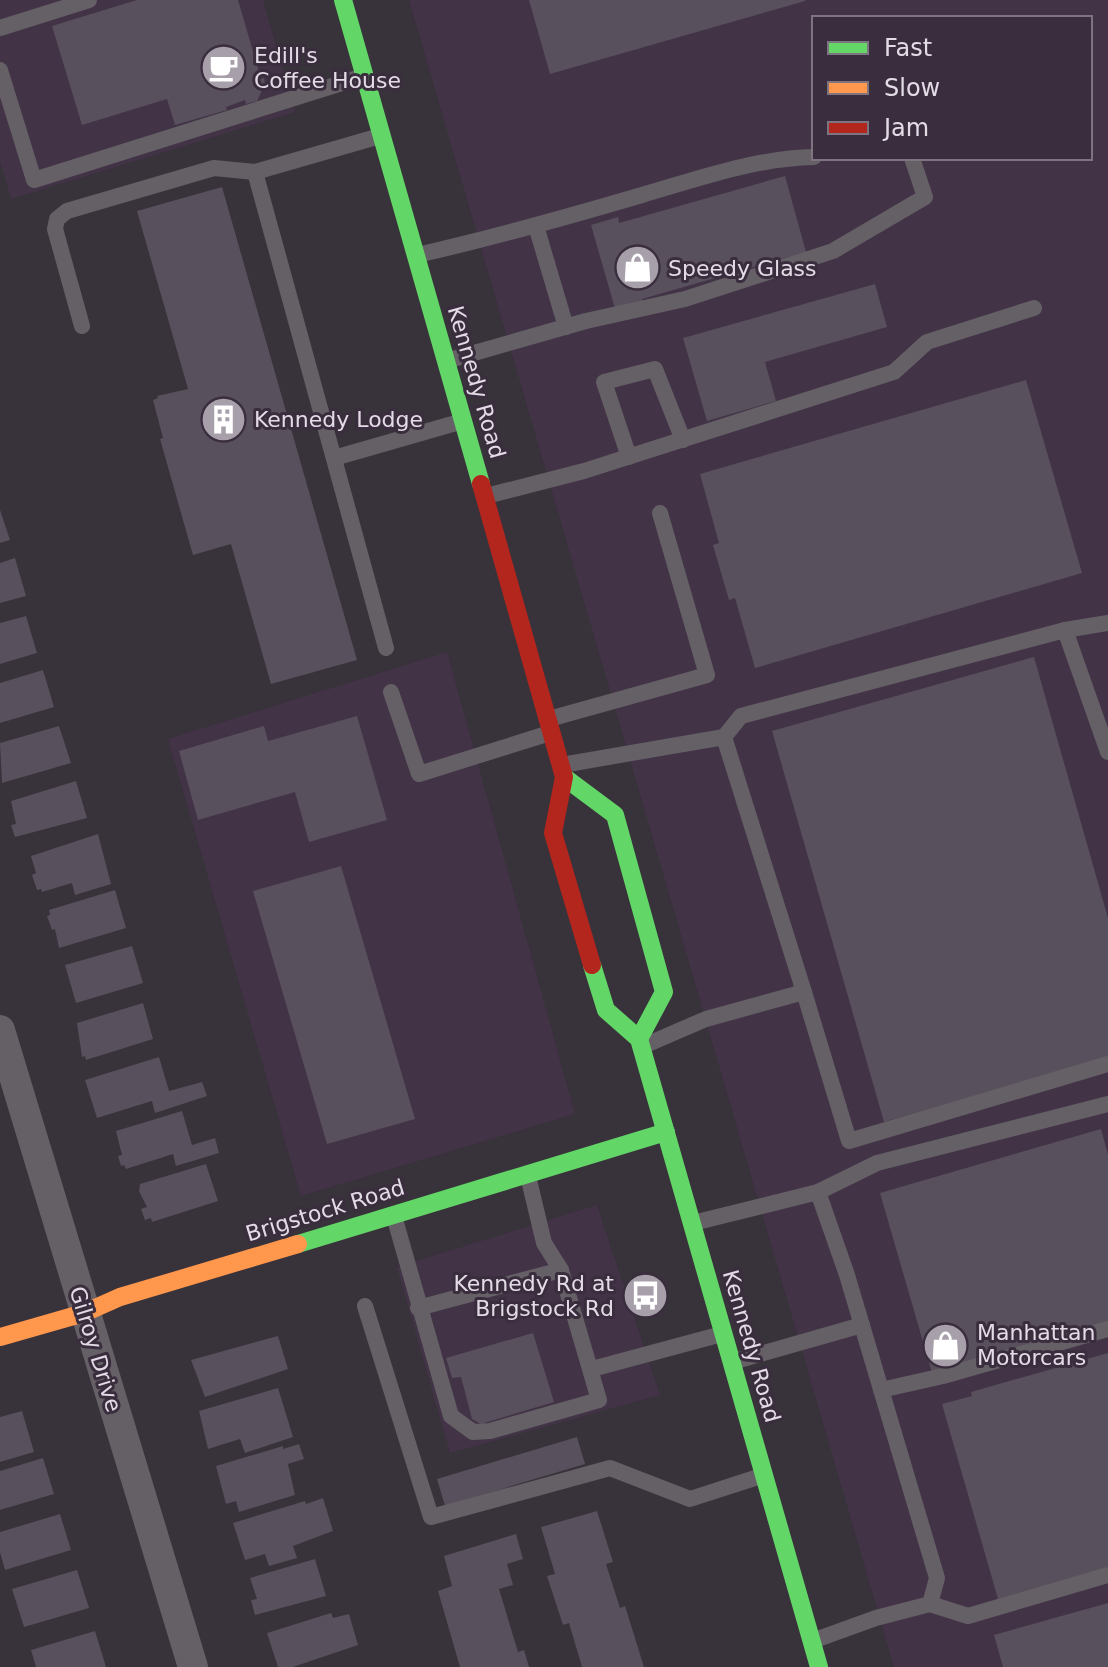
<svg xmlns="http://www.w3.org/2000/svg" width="1108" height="1667" viewBox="0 0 1108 1667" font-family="'DejaVu Sans',sans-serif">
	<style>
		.built { fill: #423347; fill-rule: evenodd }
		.building { fill: #58505c }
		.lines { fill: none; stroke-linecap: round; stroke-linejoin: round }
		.lane { stroke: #656066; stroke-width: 16 }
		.street { stroke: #656066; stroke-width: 30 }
		.fast { stroke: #63d668; stroke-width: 18 }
		.slow { stroke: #ff974d; stroke-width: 18 }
		.jam { stroke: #b3261e; stroke-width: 18 }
		.labels { text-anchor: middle; stroke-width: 6; stroke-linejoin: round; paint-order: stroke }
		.poi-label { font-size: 22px; fill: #e3dce6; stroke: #3a2e3e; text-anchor: start }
		.street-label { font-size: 22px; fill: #e3dce6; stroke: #3a2e3e }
	</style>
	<rect width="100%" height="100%" fill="#38323a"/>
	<!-- built -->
	<g class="built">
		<path d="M0 0H263L295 112 11 199 0 161Z"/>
		<path d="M409 0H1108V1667H894ZM814 18H1090V158H814Z"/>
		<path d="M447 652 575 1114 301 1196 168 739Z"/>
		<path d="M597 1205 660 1395 450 1453 397 1267Z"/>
	</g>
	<!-- building -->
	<g class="building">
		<path d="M137 0H238L261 79 264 78 265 84 257 101 246 104 245 100 226 107 227 110 175 125 167 99 82 125 52 26Z"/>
		<path d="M529 0H805V1L550 74Z"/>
		<path d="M785 176 806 252 642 299 643 304 616 312 591 225 618 217 619 223Z"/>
		<path d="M222 187 357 660 271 684 231 544 193 555 160 439 163 438 153 400 158 398 157 396 188 389 137 211Z"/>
		<path d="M875 284 887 327 765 362 776 401 707 421 683 338Z"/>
		<path d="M1026 380 1082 573 755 668 735 598 729 600 713 545 719 543 700 474Z"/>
		<path d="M0 510 10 540 0 543Z"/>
		<path d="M15 558 26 596 0 603V563Z"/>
		<path d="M26 616 37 653 0 664V623Z"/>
		<path d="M1034 657 1108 918V1058L884 1122 772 731Z"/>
		<path d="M43 670 54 707 0 723V683Z"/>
		<path d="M357 716 387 820 309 842 295 792 198 820 179 751 264 726 268 741Z"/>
		<path d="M59 726 71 763 2 783 0 743Z"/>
		<path d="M76 781 87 818 15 837 11 825 16 824 11 801Z"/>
		<path d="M98 834 111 884 75 895 72 883 42 892 41 889 37 890 32 875 36 873 31 856Z"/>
		<path d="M341 866 415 1119 327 1144 253 891Z"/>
		<path d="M115 890 126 928 59 948 55 929 52 930 47 916 50 915 49 910Z"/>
		<path d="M132 946 143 983 76 1003 65 965Z"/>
		<path d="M143 1003 153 1039 86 1060 85 1056 82 1057 77 1023Z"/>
		<path d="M159 1057 169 1091 202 1082 207 1096 155 1113 152 1101 97 1118 85 1080Z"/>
		<path d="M182 1111 192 1145 215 1138 219 1153 176 1166 173 1154 126 1169 124 1165 121 1166 118 1156 122 1155 116 1131Z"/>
		<path d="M1101 1129 1108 1155V1322L932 1373 880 1193Z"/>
		<path d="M206 1164 218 1201 152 1222 151 1218 145 1220 141 1209 147 1207 139 1191 140 1184Z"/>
		<path d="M533 1333 554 1402 481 1424 472 1419 461 1377 452 1378 446 1358Z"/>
		<path d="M278 1336 288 1369 205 1397 191 1360Z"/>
		<path d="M1108 1353V1567L998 1599 942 1404 972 1396 971 1392Z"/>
		<path d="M278 1388 293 1437 245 1453 240 1439 208 1449 199 1411Z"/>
		<path d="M22 1411 34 1452 0 1462V1417Z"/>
		<path d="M577 1437 585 1464 445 1506 437 1479Z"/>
		<path d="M299 1444 304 1459 288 1464 295 1495 239 1512 236 1501 226 1504 216 1466 283 1446V1449Z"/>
		<path d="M43 1458 54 1494 0 1510V1471Z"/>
		<path d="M323 1498 333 1531 293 1546 297 1558 269 1566 265 1554 245 1560 233 1523 305 1501 306 1504Z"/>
		<path d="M597 1511 613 1562 606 1564 620 1608 625 1606 644 1667H582L569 1623 563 1625 547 1576 555 1574 541 1527Z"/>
		<path d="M60 1514 71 1550 5 1570 0 1552V1532Z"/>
		<path d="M516 1534 523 1559 507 1564 513 1585 499 1589 518 1652 524 1650 529 1667H460L438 1591 452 1586 444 1556Z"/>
		<path d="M315 1559 326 1596 255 1615 251 1600 257 1599 250 1578Z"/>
		<path d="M77 1570 89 1608 24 1627 12 1589Z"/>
		<path d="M1108 1603V1667H1003L994 1635Z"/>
		<path d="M331 1613 333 1618 349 1614 358 1645 293 1667H278L267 1633Z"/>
		<path d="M95 1631 106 1667H36L31 1650Z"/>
	</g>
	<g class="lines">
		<!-- lane -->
		<g class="lane">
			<path d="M0 28 89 0"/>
			<path d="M0 70 34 180 361 77"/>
			<path d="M255 172 386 648"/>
			<path d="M536 226 566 327"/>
			<path d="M417 255C493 238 567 217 642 195 697 179 756 158 814 157"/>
			<path d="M82 326 55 229 57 219 67 211 214 168 255 172 380 136"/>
			<path d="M446 361 586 321 685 299 833 251 925 197 912 158"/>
			<path d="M629 457 604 382 655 369 683 440"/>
			<path d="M334 458 463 421"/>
			<path d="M486 496 584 471 894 372 927 342 1034 308"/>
			<path d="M1065 630 1108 623"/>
			<path d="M391 692 419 774 550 733"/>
			<path d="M549 719 707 675 660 513"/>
			<path d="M724 737 741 716 1065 630 1108 752"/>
			<path d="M562 765 724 737 804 992 706 1019 648 1044"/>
			<path d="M804 992 849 1141 1108 1064"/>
			<path d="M818 1192 877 1163 1108 1104"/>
			<path d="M394 1216 451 1416 473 1432 490 1431 599 1400 561 1270 544 1243 528 1176"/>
			<path d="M693 1223 818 1192 847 1275 937 1578 930 1604 876 1618 815 1640"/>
			<path d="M365 1306 431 1517 610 1468 690 1499 764 1475"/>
			<path d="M418 1308 561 1270"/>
			<path d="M732 1362 862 1325"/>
			<path d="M592 1369 722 1334"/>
			<path d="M881 1390 943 1376 1108 1329"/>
			<path d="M930 1604 968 1616 1108 1575"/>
		</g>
		<!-- street -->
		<path class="street" d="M0 1030 193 1667"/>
		<!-- fast -->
		<g class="fast">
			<path d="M343 0 481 484"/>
			<path d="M564 777 615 815 664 992 639 1039"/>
			<path d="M592 965 606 1010 639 1039 819 1667"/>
			<path d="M298 1244 666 1132"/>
		</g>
		<!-- slow -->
		<path class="slow" d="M0 1337 84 1313 120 1297 298 1244"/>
		<!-- jam -->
		<path class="jam" d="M481 484 564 777 553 833 592 965"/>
	</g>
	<!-- icons -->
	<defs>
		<symbol id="cafe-disc" viewBox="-11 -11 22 22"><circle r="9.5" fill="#a7a0aa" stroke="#3a2e3e"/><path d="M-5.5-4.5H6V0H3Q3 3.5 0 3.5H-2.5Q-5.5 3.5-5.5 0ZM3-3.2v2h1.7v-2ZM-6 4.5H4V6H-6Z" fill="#fff"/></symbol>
		<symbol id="shop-disc" viewBox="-11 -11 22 22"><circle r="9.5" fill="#a7a0aa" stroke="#3a2e3e"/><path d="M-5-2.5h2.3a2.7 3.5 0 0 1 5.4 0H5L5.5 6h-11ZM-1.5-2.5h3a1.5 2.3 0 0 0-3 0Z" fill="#fff"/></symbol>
		<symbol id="building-disc" viewBox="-11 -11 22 22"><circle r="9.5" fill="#a7a0aa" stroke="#3a2e3e"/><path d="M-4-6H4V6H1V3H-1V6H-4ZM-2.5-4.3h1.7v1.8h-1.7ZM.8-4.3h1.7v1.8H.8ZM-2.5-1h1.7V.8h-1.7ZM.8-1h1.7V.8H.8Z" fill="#fff"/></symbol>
		<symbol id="bus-disc" viewBox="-11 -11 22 22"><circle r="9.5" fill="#a7a0aa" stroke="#3a2e3e"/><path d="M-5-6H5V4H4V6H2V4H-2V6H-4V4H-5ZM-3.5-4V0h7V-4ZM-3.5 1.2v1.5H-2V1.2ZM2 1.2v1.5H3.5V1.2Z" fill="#fff"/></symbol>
	</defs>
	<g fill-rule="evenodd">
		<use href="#cafe-disc" x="198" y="42" width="51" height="51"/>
		<use href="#shop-disc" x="612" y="242" width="51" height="51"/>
		<use href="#building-disc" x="198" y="394" width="51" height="51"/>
		<use href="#bus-disc" x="620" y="1270" width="51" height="51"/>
		<use href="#shop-disc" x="920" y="1320" width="51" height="51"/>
	</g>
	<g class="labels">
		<!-- poi labels -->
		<g class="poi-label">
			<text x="254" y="63">Edill's<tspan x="254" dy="25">Coffee House</tspan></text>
			<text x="668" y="276">Speedy Glass</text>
			<text x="254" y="427">Kennedy Lodge</text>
			<text x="614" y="1291" text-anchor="end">Kennedy Rd at<tspan x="614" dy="25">Brigstock Rd</tspan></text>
			<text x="977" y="1340">Manhattan<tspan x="977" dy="25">Motorcars</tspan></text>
		</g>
		<!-- street labels -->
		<g class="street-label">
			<text transform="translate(477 382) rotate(74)" y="8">Kennedy Road</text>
			<text transform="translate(325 1210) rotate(-17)" y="8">Brigstock Road</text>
			<text transform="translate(752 1346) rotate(74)" y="8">Kennedy Road</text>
			<text transform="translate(96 1349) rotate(73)" y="8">Gilroy Drive</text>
		</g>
	</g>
	<!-- legend -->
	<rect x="812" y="16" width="280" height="144" fill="#3a2e3e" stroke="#7e7481" stroke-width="2"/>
	<rect x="828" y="42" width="40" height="12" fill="#63d668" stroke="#7e7481" stroke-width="2"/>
	<text x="884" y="56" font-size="24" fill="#e3dce6">Fast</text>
	<rect x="828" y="82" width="40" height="12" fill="#ff974d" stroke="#7e7481" stroke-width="2"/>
	<text x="884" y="96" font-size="24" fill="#e3dce6">Slow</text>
	<rect x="828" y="122" width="40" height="12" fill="#b3261e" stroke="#7e7481" stroke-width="2"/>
	<text x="884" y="136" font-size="24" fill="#e3dce6">Jam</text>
</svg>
